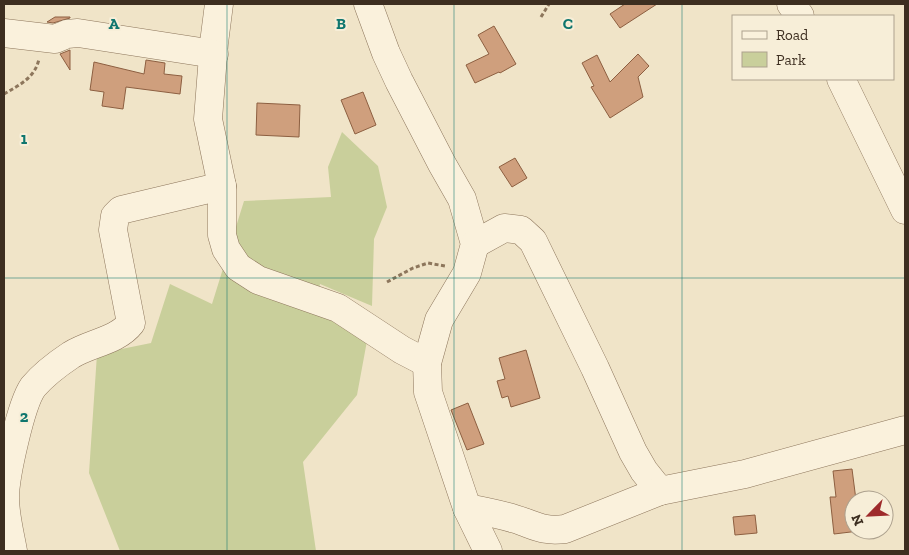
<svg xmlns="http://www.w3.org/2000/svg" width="909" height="555" viewBox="0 0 909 555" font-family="'Zilla Slab',serif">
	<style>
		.green { fill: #c9cf9b }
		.building { fill: #cf9f7d; stroke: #8d5f41 }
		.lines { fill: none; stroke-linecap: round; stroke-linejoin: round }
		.minor-casing { stroke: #8d765c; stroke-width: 29 }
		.path { stroke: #8d765c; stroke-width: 3; stroke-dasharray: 4 2.5; stroke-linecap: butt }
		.minor { stroke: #faf1dc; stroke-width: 28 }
		.grid { fill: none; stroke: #0f766e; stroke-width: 1; stroke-opacity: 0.55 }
		.grid-label { font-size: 16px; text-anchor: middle; font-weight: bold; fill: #0f766e; stroke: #f7eed8; stroke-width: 4; stroke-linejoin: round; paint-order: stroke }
	</style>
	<rect width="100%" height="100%" fill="#f0e4c8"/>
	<!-- green -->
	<path class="green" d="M342 132 378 166 387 207 374 239 372 306 320 284 317 307 369 330 357 395 303 462 316 551H120L89 473 97 354 151 343 170 284 212 304 244 201 331 197 328 167Z"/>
	<!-- building -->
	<g class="building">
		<path d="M625 4H657L620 28 610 14Z"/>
		<path d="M55 17H70V18L53 23 47 22Z"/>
		<path d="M494 26 516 64 500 73 499 72 475 83 466 65 489 54 478 35Z"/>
		<path d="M70 50V70L60 54Z"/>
		<path d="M638 54 649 66 638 77 643 97 610 118 591 87 594 86 582 63 597 55 610 82Z"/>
		<path d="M146 60 165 63 164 74 182 76 180 94 126 87 123 109 102 106 104 92 90 90 94 62 144 74Z"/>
		<path d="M363 92 376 125 355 134 341 100Z"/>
		<path d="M257 103 300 105 299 137 256 135Z"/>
		<path d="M515 158 527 178 512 187 499 167Z"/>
		<path d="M526 350 540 398 511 407 508 396 502 398 497 381 505 379 499 358Z"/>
		<path d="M468 403 484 444 467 450 451 410Z"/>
		<path d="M852 469 856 500H854V530L859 531 834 534 830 497H836L833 471Z"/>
		<path d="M755 515 757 533 735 535 733 517Z"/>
	</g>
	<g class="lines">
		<defs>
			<g id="minor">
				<path d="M219 4 214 43 208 119 222 186V235L226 249 238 267 258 280 338 308 402 350 427 363"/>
				<path d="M368 4 386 53 399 81 442 164 462 199 475 244 467 273 439 320 427 363 428 392 467 508 488 551"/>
				<path d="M791 4 800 16"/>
				<path d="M4 33 55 39 67 34 78 33 214 54"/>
				<path d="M841 79 905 210"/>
				<path d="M475 244 504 228 521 230 533 241 595 368 633 452 644 471 660 491 745 474 905 430"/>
				<path d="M467 508C483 511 499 514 515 519 535 525 542 532 565 529L660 491"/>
				<path d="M13 551C10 534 5 515 5 498 5 476 21 404 33 387 44 374 56 365 71 355 90 343 117 341 131 323L113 230 115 216 121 210 222 186"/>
			</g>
		</defs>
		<!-- minor casing -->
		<use href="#minor" class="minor-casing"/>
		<!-- path -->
		<g class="path">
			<path d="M541 17 549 4"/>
			<path d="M4 94C19 85 35 78 39 59"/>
			<path d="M387 282 413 268 428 263 445 266"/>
		</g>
		<!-- minor -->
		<use href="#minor" class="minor"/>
	</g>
	<!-- grid -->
	<path class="grid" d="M227 4V551M454 4V551M682 4V551M4 278H905"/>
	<g class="grid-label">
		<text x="114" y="29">A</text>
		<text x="341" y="29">B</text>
		<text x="568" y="29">C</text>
		<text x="24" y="144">1</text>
		<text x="24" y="422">2</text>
	</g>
	<!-- border -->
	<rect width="909" height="555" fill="none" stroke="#3d2e20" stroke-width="10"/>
	<!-- legend -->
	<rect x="732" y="15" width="162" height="65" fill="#f7eed8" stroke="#ada18e"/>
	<rect x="742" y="31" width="25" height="8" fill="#faf1dc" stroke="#ada18e"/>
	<text x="776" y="40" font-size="15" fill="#3d2e20">Road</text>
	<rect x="742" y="52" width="25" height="15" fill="#c9cf9b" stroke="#ada18e"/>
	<text x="776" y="65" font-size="15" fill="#3d2e20">Park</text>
	<!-- north arrow -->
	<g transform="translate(869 515) rotate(246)"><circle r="24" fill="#f7eed8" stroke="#ada18e"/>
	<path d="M0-4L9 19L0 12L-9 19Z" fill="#9e2a2b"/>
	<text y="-8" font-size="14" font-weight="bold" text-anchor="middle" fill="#3d2e20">N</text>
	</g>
</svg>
